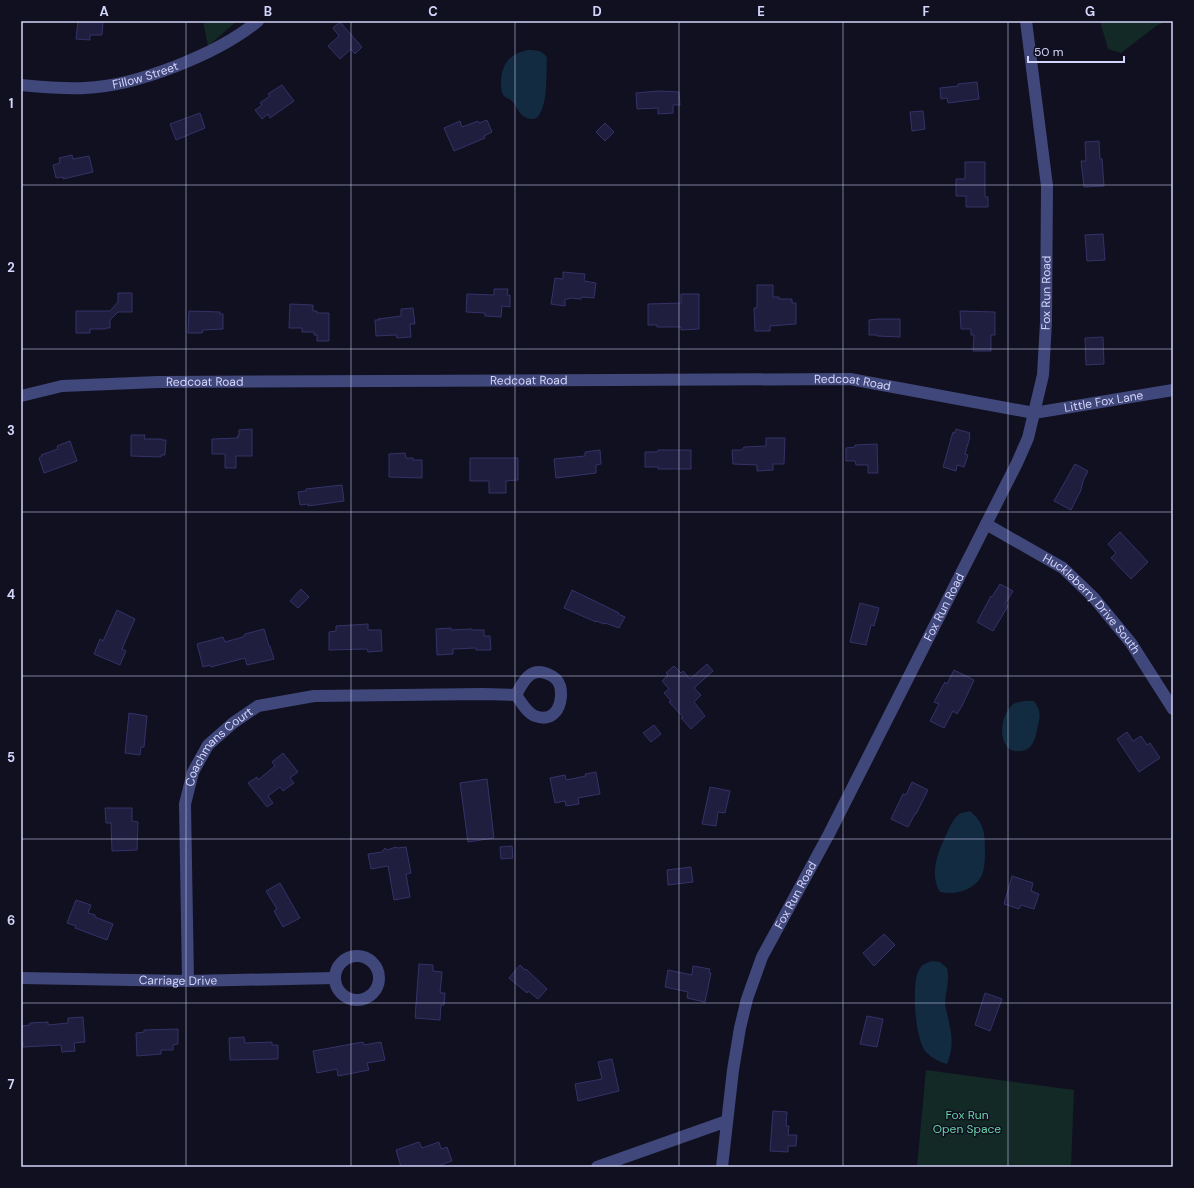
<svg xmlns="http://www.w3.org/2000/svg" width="1194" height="1188" viewBox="0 0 1194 1188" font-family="'DM Sans',sans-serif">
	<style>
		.green { fill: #132925 }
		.water { fill: #132b41 }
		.building { fill: #1f1e3f; stroke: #343268 }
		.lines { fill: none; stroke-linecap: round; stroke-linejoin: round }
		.minor { stroke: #40477a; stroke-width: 12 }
		.grid { fill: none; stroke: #d4d5fa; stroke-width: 1; stroke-opacity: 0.55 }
		.labels { text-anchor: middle; stroke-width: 3; stroke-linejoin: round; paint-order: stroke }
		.street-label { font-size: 12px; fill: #d4d5fa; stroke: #101020 }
		.park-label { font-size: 12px; fill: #68d2a6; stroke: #101020 }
		.neatline { fill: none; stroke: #d4d5fa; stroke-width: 1.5 }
		.grid-label { font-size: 13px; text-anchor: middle; font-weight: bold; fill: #d4d5fa }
	</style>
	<rect width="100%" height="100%" fill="#101020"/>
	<!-- green -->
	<g class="green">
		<path d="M203 21H237L208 46Z"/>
		<path d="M1100 21H1167L1156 26 1121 53 1108 49Z"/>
		<path d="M926 1070 1074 1090 1071 1167H917Z"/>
	</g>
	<!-- water -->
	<g class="water">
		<path d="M528 50C536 50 543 50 547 58 546 73 548 103 539 115 538 118 534 119 531 119 520 118 518 108 512 101 510 99 506 98 504 96 501 92 501 86 501 81 502 63 510 54 528 50Z"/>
		<path d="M1024 701H1034C1042 712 1040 717 1037 730 1035 742 1030 753 1016 751 1013 751 1008 749 1006 745 998 734 1003 710 1015 703 1018 702 1022 702 1024 701Z"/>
		<path d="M970 811C984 823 985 833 985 850 985 857 985 865 983 872 978 889 956 896 940 892 929 873 938 852 947 833 950 826 954 817 961 813 964 812 968 812 970 811Z"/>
		<path d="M932 961 940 962 947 968C950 980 946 990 945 1002 945 1007 947 1013 948 1018 952 1034 954 1048 947 1064 939 1062 932 1058 926 1052 915 1040 911 984 919 970 922 964 926 963 932 961Z"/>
	</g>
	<!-- building -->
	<g class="building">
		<path d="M78 21H103L102 35H90V40L76 39Z"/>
		<path d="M340 22 362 47 355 54 351 49 340 59 328 46 339 36 333 28Z"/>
		<path d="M977 82 979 99 948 103 947 98 941 99 940 88 958 86V84Z"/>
		<path d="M282 85 294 101 270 118 268 114 262 119 255 110 262 105 260 103 270 96 268 94Z"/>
		<path d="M658 91 679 92 680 105H673V113L658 114V108L637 109 636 93Z"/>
		<path d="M923 111 925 129 912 131 910 112Z"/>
		<path d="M200 113 205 128 176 140 170 124Z"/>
		<path d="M487 120 492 132 484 136 485 138 454 151 444 128 460 121 462 127 478 121 479 123Z"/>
		<path d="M605 123 614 132 605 141 596 132Z"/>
		<path d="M1099 141 1100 159H1102L1104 186 1084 187 1081 161H1086L1085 142Z"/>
		<path d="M72 155 73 159 89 156 93 172 63 179V177L56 178 53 165 60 163 59 158Z"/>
		<path d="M965 162H985V197H988V207H966V196H956V179H965Z"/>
		<path d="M1103 234 1105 260 1087 261 1085 235Z"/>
		<path d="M563 272 585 274 584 281 596 283 594 298 582 297 581 299 569 298V299H565V306L551 304 555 278 563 279Z"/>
		<path d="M757 285H773V297H779V299H792V303H796V324L770 326V331H755L754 308H757Z"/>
		<path d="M494 289H508L507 295H510V307L502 306 501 317 485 316V313L466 312 467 294 494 295Z"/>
		<path d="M118 293H132V312H118L110 320V328H106V329H90V333H76V311H110L118 302Z"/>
		<path d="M681 294H699V329L681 330V327H657V325H648V304L681 303Z"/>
		<path d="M290 304 313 305V311H317V313H329V341H317V335H314V332H302V328H289Z"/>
		<path d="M413 308 415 324H410L411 337 397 338 396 335 376 336 375 320H379L378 319 401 316V309Z"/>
		<path d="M189 311 220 312V314H223V329L203 330 202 333H188Z"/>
		<path d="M960 311 995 312V335H991V351H973L974 335H971V329H961Z"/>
		<path d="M878 319H900V337L877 336V335H869V320Z"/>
		<path d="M1103 337 1104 364 1086 365 1085 338Z"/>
		<path d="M252 429V456H236V468H225V454H212V439L238 438 237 436H239V430Z"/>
		<path d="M956 429 970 433 969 436 970 437 965 454 968 455 964 467 957 465 956 471 943 467 953 432 955 433Z"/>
		<path d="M131 435H145L144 439H162V440H166L165 455H161V457L131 456Z"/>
		<path d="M766 438H785L784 464H773V470L757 471V465L733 464 732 450H742L744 447 766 446Z"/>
		<path d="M70 441 77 461 44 473 39 458 42 456 41 455 58 449 57 446Z"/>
		<path d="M877 444 878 473H868V465H856L855 461H846V448L855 447V445Z"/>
		<path d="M600 450 601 464 596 465V473L556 478 554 459 585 456V452Z"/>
		<path d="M658 450H691V469H658V467H645V452H657Z"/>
		<path d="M405 453 406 458H413V460H422V478L389 477V454Z"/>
		<path d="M470 458H518V480L506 481V493H489V481H470Z"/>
		<path d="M1075 464 1088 471 1083 481 1081 490 1071 510 1054 501Z"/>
		<path d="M342 485 344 501 308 506V504L300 505 298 492 306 491V489Z"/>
		<path d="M1120 532 1148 562 1131 579 1111 558 1116 553 1108 544Z"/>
		<path d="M1000 584 1013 591 1005 604 1008 606 993 631 977 622 991 596 992 597Z"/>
		<path d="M301 589 309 597 298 608 290 601Z"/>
		<path d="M572 590 611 609 619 613 618 614 625 617 619 628 605 623 604 624 596 621V622L564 608Z"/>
		<path d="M860 603 879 608 874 626 871 625 866 645 850 642Z"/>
		<path d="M117 610 135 619 122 649 126 651 120 665 94 654 100 639 103 641Z"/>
		<path d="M368 624V630H381L382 651 368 652 367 649 329 650V632L336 631V626Z"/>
		<path d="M451 628V630L472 629V630H484V636H490L491 650H476V648L453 649V654L437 655 436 629Z"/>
		<path d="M264 629 269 646H270L274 659 247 665 245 658 211 667 210 665 203 667 197 644 223 637 225 642 243 637 245 634Z"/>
		<path d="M707 664 713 671 694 688 701 695 694 702 705 716 691 729 681 718 683 717 669 702 671 701 664 693 669 689 662 681 668 675 666 673 674 666 681 673 683 671 690 679Z"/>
		<path d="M954 670 974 680 962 706 957 714 953 711 944 728 930 721 939 704 934 702 945 682 947 684Z"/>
		<path d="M129 713 147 716 144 747H141L140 755 125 753Z"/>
		<path d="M654 725 661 734 651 742 643 733Z"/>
		<path d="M1127 732 1133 741 1141 736 1147 745 1150 743 1160 758 1139 772 1117 739Z"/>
		<path d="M283 753 298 772 290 778 294 783 283 791 280 787 268 796 273 803 267 807 248 783 257 777 258 780 275 766 272 762Z"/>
		<path d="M596 772 600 794 578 798 579 804 566 806 565 801 555 803 550 778 565 775 566 780 586 776 585 774Z"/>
		<path d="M487 779 494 838 468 842 460 783Z"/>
		<path d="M912 782 928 790 916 814H915L908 827 891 819 903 794 906 795Z"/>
		<path d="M710 787 730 791 725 813 718 812 716 826 702 824Z"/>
		<path d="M105 808H132V821L138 822 137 850 112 851 111 823H106Z"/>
		<path d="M512 846 513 858 501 859 500 847Z"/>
		<path d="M396 847 398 848 406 847 411 873 406 874 410 897 394 900 388 866 371 869 368 854 382 852 385 848 387 850Z"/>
		<path d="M691 867 693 882 668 885 667 870Z"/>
		<path d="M1012 876 1033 883 1031 891 1039 894 1034 909 1021 905 1019 909 1004 904Z"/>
		<path d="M280 883 300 918 283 927 274 911 277 909 266 891Z"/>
		<path d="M76 900 91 905 88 913 95 915V917L113 924 107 940 75 928 76 926 67 923Z"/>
		<path d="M884 934 895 945 874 966 863 953Z"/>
		<path d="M419 964 433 965V971L442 972 440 993H445L444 1005H441L440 1020 415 1018Z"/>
		<path d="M520 965 525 970 526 969 547 989 538 999 528 991 527 993 509 978Z"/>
		<path d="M693 966 710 969 709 973H711L705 1002 687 998 688 992 665 987 668 970 692 975Z"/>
		<path d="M985 993 1002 999 990 1031 975 1025Z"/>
		<path d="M867 1016 883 1019 877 1047 860 1044Z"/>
		<path d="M83 1017 85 1042 74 1043 75 1051 62 1052 61 1045 23 1047V1042L21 1040 22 1026 30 1025V1023L48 1022V1025L68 1023V1018Z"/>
		<path d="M178 1029V1044L173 1045V1050H161V1054L137 1056 136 1033 144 1032V1030Z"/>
		<path d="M244 1037 245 1043 272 1042V1045H278V1059L230 1060 229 1038Z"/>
		<path d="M363 1042 364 1045 381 1042 385 1060 367 1063 369 1070 338 1076 337 1069 317 1073 313 1051Z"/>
		<path d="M612 1059 619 1091 578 1101 575 1084 602 1079 598 1062Z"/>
		<path d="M773 1111 787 1112 786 1126H789L788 1135H797L796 1146H788V1152L770 1151Z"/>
		<path d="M419 1142 422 1148 439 1142 441 1149 447 1147 452 1161 435 1167H401L396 1150Z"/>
	</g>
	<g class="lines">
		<!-- minor -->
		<g class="minor">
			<path id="s1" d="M21 85C42 87 64 89 85 88 137 86 218 54 258 21"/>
			<path id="s2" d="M21 396 62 386 158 382 850 379 1034 413 1173 390"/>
			<path id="s3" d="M986 524 1063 568 1094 598 1131 643 1173 709"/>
			<circle cx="357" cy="978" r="22"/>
			<path id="s4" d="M21 978 188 981 335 978"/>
			<path id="s5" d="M188 981 185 804 193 772 208 745 233 723 258 706 314 696 483 694 516 695C521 702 527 713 535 716 551 722 560 711 561 696 561 693 561 689 560 686 557 675 539 668 530 675 523 680 520 688 516 695"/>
			<path d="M597 1167 727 1121"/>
			<path id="s6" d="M722 1167 733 1070 740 1028 747 999 762 957 829 834 1017 463 1028 438 1043 375 1046 322 1047 186 1026 21"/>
		</g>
	</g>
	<!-- grid -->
	<path class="grid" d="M186 21V1167M351 21V1167M515 21V1167M679 21V1167M843 21V1167M1008 21V1167M21 185H1173M21 349H1173M21 512H1173M21 676H1173M21 839H1173M21 1003H1173"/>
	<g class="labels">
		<!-- street labels -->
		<g class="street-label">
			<text dy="4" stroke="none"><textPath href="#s1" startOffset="126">Fillow Street</textPath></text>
			<text dy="4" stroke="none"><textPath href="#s6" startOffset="945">Fox Run Road</textPath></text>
			<text dy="4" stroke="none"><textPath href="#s2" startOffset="509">Redcoat Road</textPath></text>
			<text dy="4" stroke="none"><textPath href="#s2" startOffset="185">Redcoat Road</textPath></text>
			<text dy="4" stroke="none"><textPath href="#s2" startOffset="833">Redcoat Road</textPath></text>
			<text dy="4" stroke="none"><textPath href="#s2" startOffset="1088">Little Fox Lane</textPath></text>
			<text dy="4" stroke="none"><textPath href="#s3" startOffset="134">Huckleberry Drive South</textPath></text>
			<text dy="4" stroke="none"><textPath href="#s6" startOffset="609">Fox Run Road</textPath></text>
			<text dy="4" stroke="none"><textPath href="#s5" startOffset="246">Coachmans Court</textPath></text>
			<text dy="4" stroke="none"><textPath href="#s6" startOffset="285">Fox Run Road</textPath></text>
			<text dy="4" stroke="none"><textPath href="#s4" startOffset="157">Carriage Drive</textPath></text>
		</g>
		<!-- park labels -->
		<g class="park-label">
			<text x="967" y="1119">Fox Run<tspan x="967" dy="14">Open Space</tspan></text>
		</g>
	</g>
	<!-- border -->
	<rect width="1194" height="1188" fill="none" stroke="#101020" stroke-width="44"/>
	<!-- scale -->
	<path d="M1028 56v6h96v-6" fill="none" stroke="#d4d5fa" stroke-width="2"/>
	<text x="1034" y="56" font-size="12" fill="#d4d5fa" stroke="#101020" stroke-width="3" paint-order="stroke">50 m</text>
	<rect x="22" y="22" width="1150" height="1144" class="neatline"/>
	<g class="grid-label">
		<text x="104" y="16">A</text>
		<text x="268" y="16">B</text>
		<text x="433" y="16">C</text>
		<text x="597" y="16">D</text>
		<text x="761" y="16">E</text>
		<text x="926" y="16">F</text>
		<text x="1090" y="16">G</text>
		<text x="11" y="108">1</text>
		<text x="11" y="272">2</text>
		<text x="11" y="435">3</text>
		<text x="11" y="599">4</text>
		<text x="11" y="762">5</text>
		<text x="11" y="925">6</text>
		<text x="11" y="1089">7</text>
	</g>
</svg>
